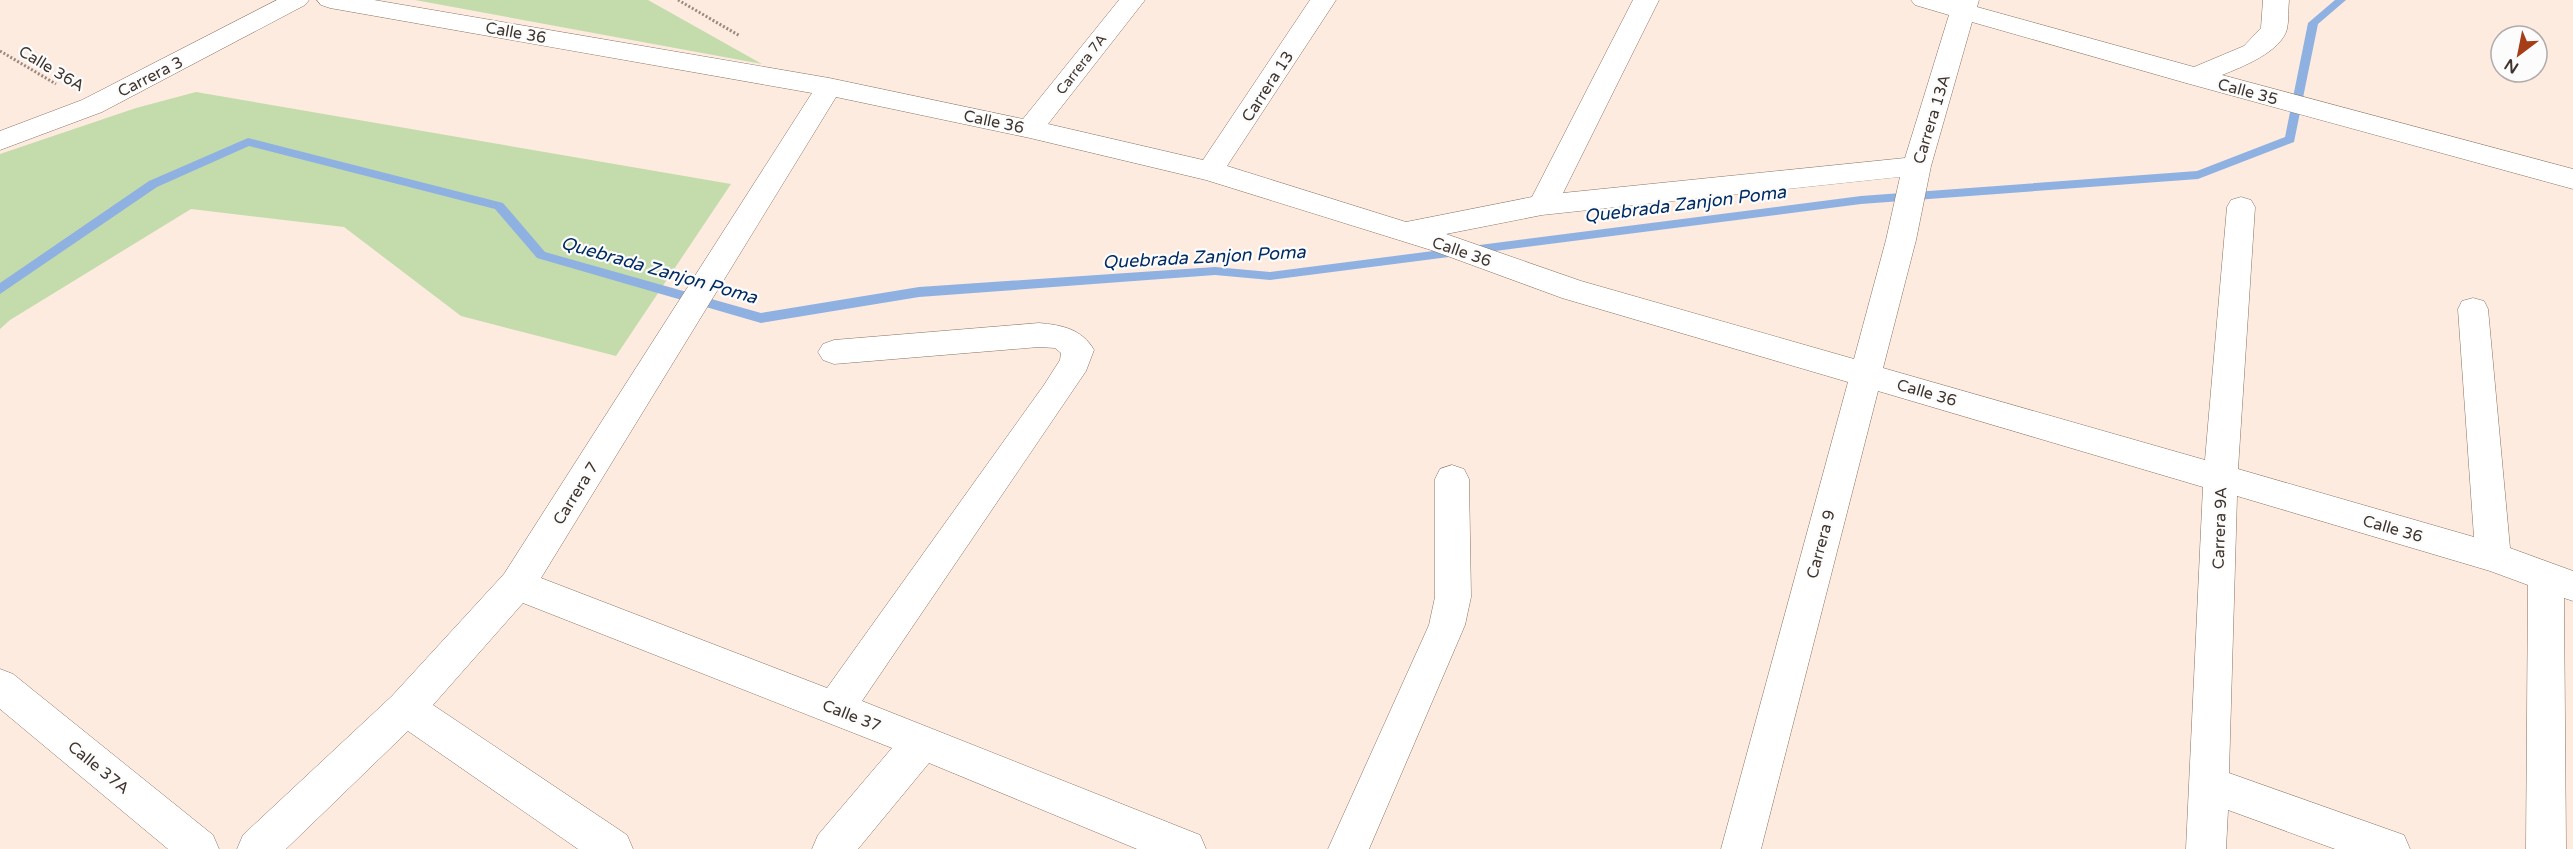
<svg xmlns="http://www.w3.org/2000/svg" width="2573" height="849" viewBox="0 0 2573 849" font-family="'Varela Round',sans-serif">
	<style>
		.green { fill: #c4dcab }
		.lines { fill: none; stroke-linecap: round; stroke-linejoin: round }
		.stream { fill: #8fb1e1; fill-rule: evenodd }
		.street-casing { stroke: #8a7160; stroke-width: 1 }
		.path { stroke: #998a81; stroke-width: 3; stroke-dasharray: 2 2; stroke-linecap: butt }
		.street { fill: #fff; fill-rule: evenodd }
		.labels { text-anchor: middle; stroke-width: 4.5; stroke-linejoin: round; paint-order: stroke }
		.far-street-label { font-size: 14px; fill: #40352e; stroke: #fcfcfc }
		.street-label { font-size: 16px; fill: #40352e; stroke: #fcfcfc }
		.water-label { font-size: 18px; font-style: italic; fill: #002b63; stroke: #fcfcfc }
	</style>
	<rect width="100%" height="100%" fill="#fdebe0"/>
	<!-- green -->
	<g class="green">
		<path d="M415 0H648L762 64Z"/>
		<path d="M196 92 731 184 616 356 461 316 344 227 191 209 10 320 0 329V154L136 108Z"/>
	</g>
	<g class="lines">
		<!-- stream -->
		<path class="stream" d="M2335 0H2346L2318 24 2294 142 2198 179 1861 204 1270 280 1215 275 919 297 761 323 537 258 495 209 249 146 157 187 0 294V283L149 181 248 138 503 203 545 252 761 313 919 287 1215 267 1270 272 1861 196 2197 171 2285 137 2308 23Z"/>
		<defs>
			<g id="street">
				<path d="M277 0H309L305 5 102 112 0 150V131L82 100Z"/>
				<path d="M317 0H374L829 78 1023 119 1119 0H1145L1048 124 1203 160 1310 0H1336L1227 166 1406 222 1532 197 1633 0H1659L1563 193 1905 158 1949 15 1915 5 1911 0H1979L1977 7 2194 67 2244 46 2261 28 2263 0H2289C2288 9 2289 20 2287 29 2281 52 2242 67 2222 75L2573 169V189L2186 83 1972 22 1931 166 1916 240 1883 368 2205 460 2227 207 2231 200 2241 197 2251 200 2255 207 2238 469 2474 537 2458 309 2462 301 2473 298 2484 301 2488 309 2510 548 2573 571V601L2564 598 2566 849H2526L2528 585 2490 571 2237 496 2229 773 2404 835 2410 849H2335L2228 810 2226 849H2186L2203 487 1878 391 1761 849H1721L1848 382 1562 298 1431 250 1206 180 1030 138 836 97 541 578 827 688 1044 385 1060 360 1061 353 1055 348 1039 347 834 364 823 360 818 352 823 344 834 340 1039 323C1062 325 1082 329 1094 350L1086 371 862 701 1200 835 1206 849H1137L929 763 858 849H812L818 835 892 748 523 603 433 705 627 835 633 849H578L408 731 286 849H237L243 835 392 696 504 574 812 93 330 8 321 5ZM1900 177 1886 240 1854 359 1581 281 1446 234 1542 215Z"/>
				<path d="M1452 465 1464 469 1469 479 1471 597 1465 625 1369 849H1328L1429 625 1435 597V479L1440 469Z"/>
				<path d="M0 669 13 674 213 835 219 849H168L0 709Z"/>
			</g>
		</defs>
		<!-- street casing -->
		<use href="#street" class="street-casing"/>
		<!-- path -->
		<g class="path">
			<path d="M678 0 740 36"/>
			<path d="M0 51 56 84"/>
		</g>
		<!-- street -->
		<use href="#street" class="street"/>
	</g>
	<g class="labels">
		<!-- far-street labels -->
		<g class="far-street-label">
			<text transform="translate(1081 64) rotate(-52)" y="5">Carrera 7A</text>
		</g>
		<!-- street labels -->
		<g class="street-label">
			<text transform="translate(516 32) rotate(10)" y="6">Calle 36</text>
			<text transform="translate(52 68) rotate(31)" y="6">Calle 36A</text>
			<text transform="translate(150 76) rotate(-27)" y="6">Carrera 3</text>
			<text transform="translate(1267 86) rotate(-57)" y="6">Carrera 13</text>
			<text transform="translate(2248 91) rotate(15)" y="6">Calle 35</text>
			<text transform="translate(1931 119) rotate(-73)" y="6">Carrera 13A</text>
			<text transform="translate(994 121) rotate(12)" y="6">Calle 36</text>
			<text transform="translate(1462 251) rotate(19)" y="6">Calle 36</text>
			<text transform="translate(1927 392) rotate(16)" y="6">Calle 36</text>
			<text transform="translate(575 493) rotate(-58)" y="6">Carrera 7</text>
			<text transform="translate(2219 528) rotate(-88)" y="6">Carrera 9A</text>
			<text transform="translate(2393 528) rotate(16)" y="6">Calle 36</text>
			<text transform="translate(1820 544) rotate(-75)" y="6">Carrera 9</text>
			<text transform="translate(852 715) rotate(21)" y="6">Calle 37</text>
			<text transform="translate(99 767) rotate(39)" y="6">Calle 37A</text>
		</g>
		<!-- water labels -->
		<g class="water-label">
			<text transform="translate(1685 204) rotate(-7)" y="6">Quebrada Zanjon Poma</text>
			<text transform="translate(1204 257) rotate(-3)" y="6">Quebrada Zanjon Poma</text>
			<text transform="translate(659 270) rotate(16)" y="6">Quebrada Zanjon Poma</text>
		</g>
	</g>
	<!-- north arrow -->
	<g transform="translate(2519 54) rotate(212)"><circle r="28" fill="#fcfcfc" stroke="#b1acaa" stroke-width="1.5"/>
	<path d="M0-4.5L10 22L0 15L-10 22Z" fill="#a53e18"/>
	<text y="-9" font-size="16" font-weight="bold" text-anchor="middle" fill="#40352e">N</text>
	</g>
</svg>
